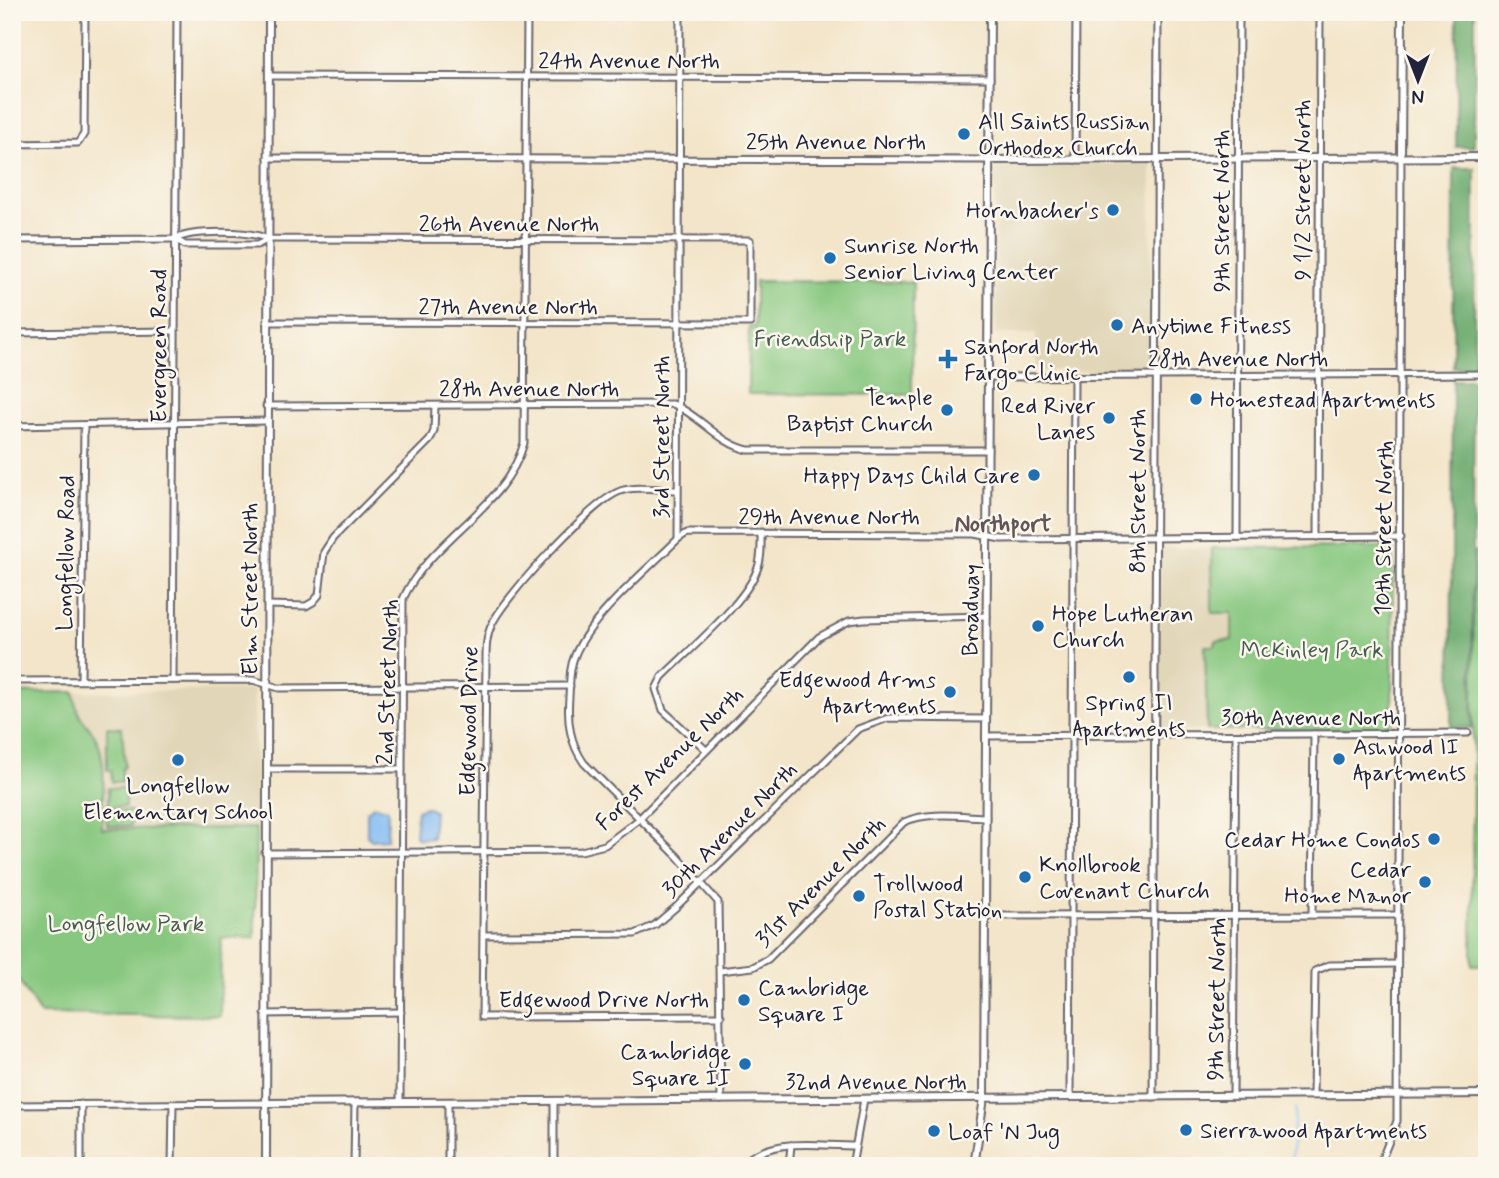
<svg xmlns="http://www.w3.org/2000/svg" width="1499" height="1178" viewBox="0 0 1499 1178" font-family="Mynerve,sans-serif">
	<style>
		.built { fill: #e1d6b7 }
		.green { fill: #87c77f; stroke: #54745d; stroke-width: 2 }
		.forest { fill: #6dac6e; stroke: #486754; stroke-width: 2 }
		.water { fill: #83bbf3; stroke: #526e97; stroke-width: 2 }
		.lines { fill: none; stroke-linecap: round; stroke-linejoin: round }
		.stream { stroke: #83bbf3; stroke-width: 2 }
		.minor-casing { stroke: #6b666d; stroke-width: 9 }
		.tertiary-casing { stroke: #6b666d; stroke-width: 10 }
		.minor { stroke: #fff; stroke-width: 5 }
		.tertiary { stroke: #fff; stroke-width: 6 }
		.poi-dot { fill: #1f6fb2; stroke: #fbf7ec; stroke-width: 2.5 }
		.labels { text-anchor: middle; stroke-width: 5; stroke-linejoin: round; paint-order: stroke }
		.street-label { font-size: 23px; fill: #22223b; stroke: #fbf7ec }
		.poi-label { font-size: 23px; fill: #22223b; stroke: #fbf7ec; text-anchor: start }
		.park-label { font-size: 23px; fill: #455c53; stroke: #fbf7ec }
		.neighbourhood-label { font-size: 24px; font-weight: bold; fill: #635556; stroke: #fbf7ec }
	</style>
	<rect width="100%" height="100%" fill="#fbf7ec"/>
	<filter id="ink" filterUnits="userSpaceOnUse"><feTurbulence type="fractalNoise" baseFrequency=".0143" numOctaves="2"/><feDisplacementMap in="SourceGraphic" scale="14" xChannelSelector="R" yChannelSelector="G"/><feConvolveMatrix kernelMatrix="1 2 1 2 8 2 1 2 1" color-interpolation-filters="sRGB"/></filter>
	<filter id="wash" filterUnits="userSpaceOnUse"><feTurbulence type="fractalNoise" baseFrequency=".00686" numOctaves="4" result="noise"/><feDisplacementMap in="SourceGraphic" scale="28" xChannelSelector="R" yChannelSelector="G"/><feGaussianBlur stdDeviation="1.57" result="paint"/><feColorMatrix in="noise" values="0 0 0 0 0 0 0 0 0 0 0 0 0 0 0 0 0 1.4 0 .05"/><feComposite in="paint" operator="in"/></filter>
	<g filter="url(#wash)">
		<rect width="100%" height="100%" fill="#f3e5c9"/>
		<!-- built -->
		<g class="built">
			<path d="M998 163 1151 164 1150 371H1036V334H996L995 166Z"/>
			<path d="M1160 548H1212V612L1233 613 1232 640 1216 641V646L1206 647 1207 730 1159 728Z"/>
			<path d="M254 690 256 828 102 829 100 751 92 731 79 718 74 692Z"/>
		</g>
		<!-- green -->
		<g class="green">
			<path d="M755 281 913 282 912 395 748 394 749 327H755Z"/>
			<path d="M1393 547 1392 729 1207 730 1205 646H1215L1216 641 1232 640V613H1212V548Z"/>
			<path d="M1474 552 1487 553V965H1472Z"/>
			<path d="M74 692C77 726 90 720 99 745 107 771 102 802 102 829L256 828 255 938H221L220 1016 40 1014 12 970V693Z"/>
			<path d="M107 727 122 728 125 767 122 769V782H112L111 770H107Z"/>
			<rect x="108" y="788" width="17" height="19"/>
			<rect x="107" y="811" width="24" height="15"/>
		</g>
		<!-- forest -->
		<g class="forest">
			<path d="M1457 12H1475L1474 147H1456Z"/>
			<path d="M1454 168H1475L1474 368 1453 367Z"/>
			<path d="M1453 380H1474L1472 728H1451Z"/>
		</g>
		<!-- water -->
		<g class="water">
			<path d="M373 806 388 809 387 839 372 840 367 836V812Z"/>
			<path d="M426 807 434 811 432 838 419 839 415 836 417 810Z"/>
		</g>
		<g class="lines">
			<!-- stream -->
			<path class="stream" d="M1291 1166 1295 1108"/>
		</g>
	</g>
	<g filter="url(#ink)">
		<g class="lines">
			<defs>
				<g id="minor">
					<path d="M680 12 678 539C647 570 591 616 575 655 569 668 570 683 569 697 567 722 570 743 584 763L677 856 718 902 721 1100"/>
					<path d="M269 76 990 78"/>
					<path d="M12 144 78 143 84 134 85 12"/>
					<path d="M268 158 989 160"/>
					<path d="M1075 160 1076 12"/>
					<path d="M175 239 185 245H257L267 240"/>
					<path d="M12 240 175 239C193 230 249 230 267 239L750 240V323L267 322"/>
					<path d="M12 333 174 331"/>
					<path d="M989 377 1487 374"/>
					<path d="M266 406 673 404C701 416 718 443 748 450H988"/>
					<path d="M12 426 266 421"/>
					<path d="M677 490C660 490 633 485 618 492 589 505 506 595 492 624 486 636 486 649 486 661L482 1017 721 1016"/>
					<path d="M1237 537 1239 12"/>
					<path d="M1318 537 1320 12"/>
					<path d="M678 539 687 533 975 534 1001 539 1401 536"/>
					<path d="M267 605 306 606 313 602 319 595 324 552 333 538 430 440 434 431 435 406"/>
					<path d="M81 680 84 425"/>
					<path d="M173 680 177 12"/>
					<path d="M12 681 253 680 279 688 570 686"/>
					<path d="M986 736 1468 733"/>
					<path d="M705 749 663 710 656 689 662 677C688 651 745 603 757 570 762 559 761 544 761 532"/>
					<path d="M267 769H402"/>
					<path d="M265 853 581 851 605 845 638 820 819 637 849 621 864 619 987 616"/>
					<path d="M1312 914 1314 734"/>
					<path d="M985 916 1398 915"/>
					<path d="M484 935 635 934 655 925 676 907 858 729 888 718 986 719"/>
					<path d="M720 971 753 967 768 959 904 822C928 811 960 816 986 817"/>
					<path d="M265 1014 401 1012"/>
					<path d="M1313 1095 1315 971 1329 965 1397 964"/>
					<path d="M1233 1096 1236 735"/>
					<path d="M1070 1097 1074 377"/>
					<path d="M1153 1097 1158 12"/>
					<path d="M400 1102 403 599C430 539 506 508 524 443L527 12"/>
					<path d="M12 1105 266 1103"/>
					<path d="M81 1166V1104"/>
					<path d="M172 1166 173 1104"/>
					<path d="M354 1166 355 1102"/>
					<path d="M448 1166V1102"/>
					<path d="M554 1166V1101"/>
					<path d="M739 1166C772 1136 813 1146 855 1146"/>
					<path d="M789 1166 791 1145"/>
					<path d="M852 1166 864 1099"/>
					<path d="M1379 1166 1397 1121V1110L1401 158"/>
				</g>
				<g id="tertiary">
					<path d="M1401 158 1402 12"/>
					<path d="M989 160 1487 157"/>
					<path d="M266 1103 1487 1094"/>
					<path d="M266 1166 269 12"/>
					<path d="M974 1166 984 1098 990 12"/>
				</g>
			</defs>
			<!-- minor casing -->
			<use href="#minor" class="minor-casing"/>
			<!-- tertiary casing -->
			<use href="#tertiary" class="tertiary-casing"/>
			<!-- minor -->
			<use href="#minor" class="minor"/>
			<!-- tertiary -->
			<use href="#tertiary" class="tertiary"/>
		</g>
	</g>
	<!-- markers -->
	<g class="poi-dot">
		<circle cx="964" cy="134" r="7"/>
		<circle cx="1113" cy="210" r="7"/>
		<circle cx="830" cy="258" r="7"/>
		<circle cx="1117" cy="325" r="7"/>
		<path d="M944.5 348.5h7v7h7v7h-7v7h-7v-7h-7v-7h7z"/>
		<circle cx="1196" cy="399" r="7"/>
		<circle cx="947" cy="410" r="7"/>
		<circle cx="1109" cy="418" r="7"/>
		<circle cx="1034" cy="475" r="7"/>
		<circle cx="1038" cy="626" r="7"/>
		<circle cx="1129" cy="677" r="7"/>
		<circle cx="950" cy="692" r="7"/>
		<circle cx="1339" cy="759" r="7"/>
		<circle cx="178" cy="760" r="7"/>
		<circle cx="1434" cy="839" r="7"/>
		<circle cx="1025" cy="877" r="7"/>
		<circle cx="1425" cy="882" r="7"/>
		<circle cx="859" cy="896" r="7"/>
		<circle cx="744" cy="1000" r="7"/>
		<circle cx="745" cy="1064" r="7"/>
		<circle cx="1186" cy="1130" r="7"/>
		<circle cx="934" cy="1131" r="7"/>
	</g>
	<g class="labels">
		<!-- street labels -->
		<g class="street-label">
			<text x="629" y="68">24th Avenue North</text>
			<text x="836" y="149">25th Avenue North</text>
			<text transform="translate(1302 190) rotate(-90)" y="8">9 1/2 Street North</text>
			<text transform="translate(1221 211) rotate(-90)" y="8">9th Street North</text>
			<text x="509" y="231">26th Avenue North</text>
			<text x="508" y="314">27th Avenue North</text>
			<text transform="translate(158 346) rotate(-90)" y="8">Evergreen Road</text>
			<text x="1238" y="366">28th Avenue North</text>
			<text x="529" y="396">28th Avenue North</text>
			<text transform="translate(661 437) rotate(-90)" y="8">3rd Street North</text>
			<text transform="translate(1137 491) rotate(-90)" y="8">8th Street North</text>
			<text x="829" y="524">29th Avenue North</text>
			<text transform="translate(1383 528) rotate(-89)" y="8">10th Street North</text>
			<text transform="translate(65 553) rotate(-89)" y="8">Longfellow Road</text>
			<text transform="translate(249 589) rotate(-90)" y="8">Elm Street North</text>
			<text transform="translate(970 610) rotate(-89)" y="8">Broadway</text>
			<text transform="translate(387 682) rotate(-88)" y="8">2nd Street North</text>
			<text x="1311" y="725">30th Avenue North</text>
			<text transform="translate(468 721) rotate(-89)" y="8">Edgewood Drive</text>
			<text transform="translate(669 758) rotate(-44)" y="8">Forest Avenue North</text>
			<text transform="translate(729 829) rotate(-45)" y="8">30th Avenue North</text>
			<text transform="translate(820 881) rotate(-45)" y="8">31st Avenue North</text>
			<text x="604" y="1007">Edgewood Drive North</text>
			<text transform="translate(1216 999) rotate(-89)" y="8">9th Street North</text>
			<text x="876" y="1089">32nd Avenue North</text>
		</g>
		<!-- poi labels -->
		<g class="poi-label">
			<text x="978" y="129">All Saints Russian<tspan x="978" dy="26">Orthodox Church</tspan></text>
			<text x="1099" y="218" text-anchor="end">Hornbacher's</text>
			<text x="844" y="253">Sunrise North<tspan x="844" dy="26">Senior Living Center</tspan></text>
			<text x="1131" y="333">Anytime Fitness</text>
			<text x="964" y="354">Sanford North<tspan x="964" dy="26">Fargo Clinic</tspan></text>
			<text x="933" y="405" text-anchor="end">Temple<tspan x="933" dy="26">Baptist Church</tspan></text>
			<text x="1210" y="407">Homestead Apartments</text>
			<text x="1095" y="413" text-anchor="end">Red River<tspan x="1095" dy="26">Lanes</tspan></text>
			<text x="1020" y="483" text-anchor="end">Happy Days Child Care</text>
			<text x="1052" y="621">Hope Lutheran<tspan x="1052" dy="26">Church</tspan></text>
			<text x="936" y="687" text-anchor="end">Edgewood Arms<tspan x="936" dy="26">Apartments</tspan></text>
			<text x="1129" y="710" text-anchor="middle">Spring II<tspan x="1129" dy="26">Apartments</tspan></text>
			<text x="1353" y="754">Ashwood II<tspan x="1353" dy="26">Apartments</tspan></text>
			<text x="178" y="793" text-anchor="middle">Longfellow<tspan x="178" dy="26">Elementary School</tspan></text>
			<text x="1420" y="847" text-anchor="end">Cedar Home Condos</text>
			<text x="1039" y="872">Knollbrook<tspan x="1039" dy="26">Covenant Church</tspan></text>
			<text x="1411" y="877" text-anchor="end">Cedar<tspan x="1411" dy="26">Home Manor</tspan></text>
			<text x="873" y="891">Trollwood<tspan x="873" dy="26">Postal Station</tspan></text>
			<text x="758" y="995">Cambridge<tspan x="758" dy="26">Square I</tspan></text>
			<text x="731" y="1059" text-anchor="end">Cambridge<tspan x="731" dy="26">Square II</tspan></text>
			<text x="1200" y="1138">Sierrawood Apartments</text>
			<text x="948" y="1139">Loaf 'N Jug</text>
		</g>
		<!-- park labels -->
		<g class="park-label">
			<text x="830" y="346">Friendship Park</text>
			<text x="1312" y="657">McKinley Park</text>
			<text x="126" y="931">Longfellow Park</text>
		</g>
		<!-- neighbourhood labels -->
		<g class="neighbourhood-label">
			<text x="1003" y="531">Northport</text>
		</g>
	</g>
	<!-- margin -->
	<rect width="1499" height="1178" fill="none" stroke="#fbf7ec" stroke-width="42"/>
	<!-- north arrow -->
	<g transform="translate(1418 80) rotate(180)" stroke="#fbf7ec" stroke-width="5" paint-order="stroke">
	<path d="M0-5L12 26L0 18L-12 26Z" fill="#22223b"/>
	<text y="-10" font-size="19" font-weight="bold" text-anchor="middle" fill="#22223b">N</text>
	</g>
</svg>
